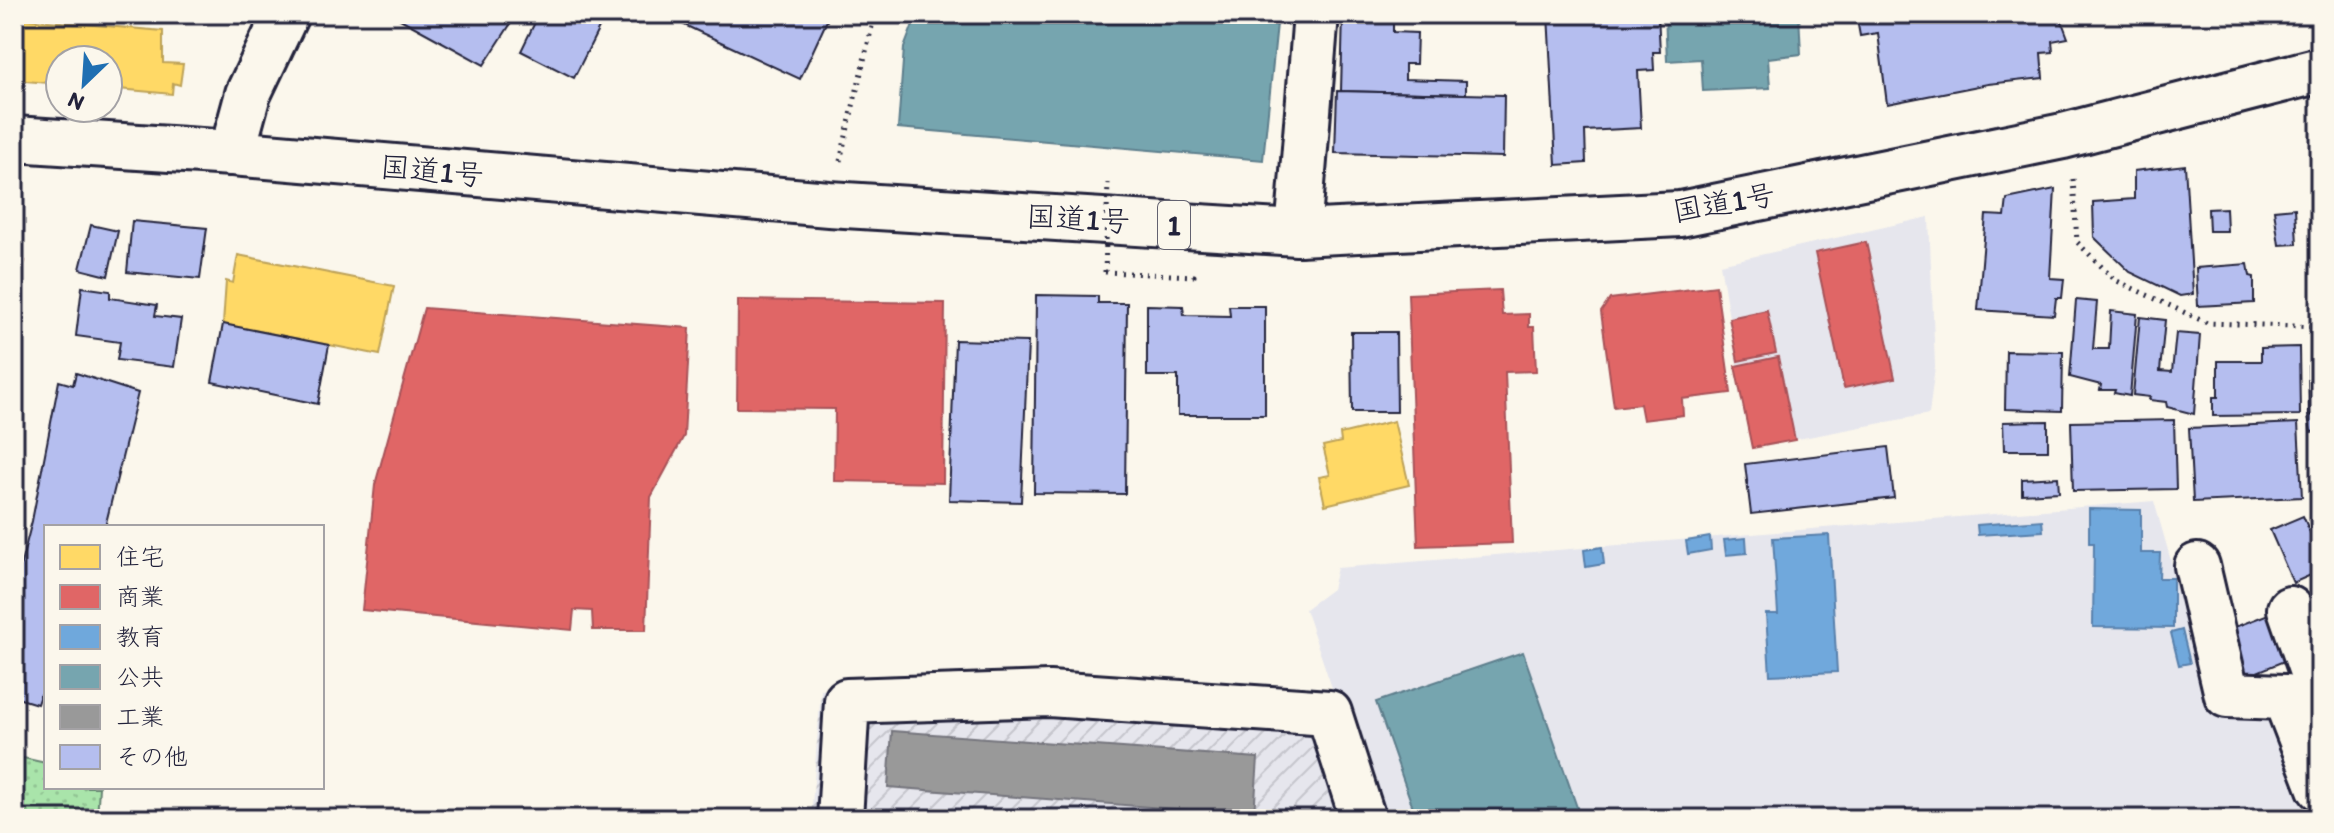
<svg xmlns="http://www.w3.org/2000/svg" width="2334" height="833" viewBox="0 0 2334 833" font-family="Itim,'Klee One',sans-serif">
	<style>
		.built { fill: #e6e6ed }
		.industrial { fill: url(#industrial-furrows) }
		.grass { fill: url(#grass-dots); stroke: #668372; stroke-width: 2 }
		.homes { fill: #ffd966; stroke: #bda259; stroke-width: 2 }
		.shops { fill: #e06666; stroke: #a75259; stroke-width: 2 }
		.schools { fill: #6fa8dc; stroke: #5880ac; stroke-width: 2 }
		.public { fill: #76a5af; stroke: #5d7e8c; stroke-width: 2 }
		.industry { fill: #999; stroke: #75757d; stroke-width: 2 }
		.building { fill: #b5beef; stroke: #22223b; stroke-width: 2 }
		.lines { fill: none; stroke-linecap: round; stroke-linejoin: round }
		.minor-casing { stroke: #22223b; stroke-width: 50 }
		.highway-casing { stroke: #22223b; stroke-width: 50 }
		.path { stroke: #22223b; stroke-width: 5; stroke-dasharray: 2 6; stroke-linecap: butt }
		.minor { stroke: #fbf7ec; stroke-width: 44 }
		.highway { stroke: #fbf7ec; stroke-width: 44 }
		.path-bridge { stroke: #22223b; stroke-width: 5; stroke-dasharray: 2 6; stroke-linecap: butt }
		.labels { text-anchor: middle; stroke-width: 8; stroke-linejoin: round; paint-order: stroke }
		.shield { fill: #fbf7ec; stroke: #636270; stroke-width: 2 }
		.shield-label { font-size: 28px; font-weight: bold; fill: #22223b }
		.street-label { font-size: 30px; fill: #22223b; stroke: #fbf7ec }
	</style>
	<defs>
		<pattern id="industrial-furrows" width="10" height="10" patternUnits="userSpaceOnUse" patternTransform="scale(2)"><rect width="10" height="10" fill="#e6e6ed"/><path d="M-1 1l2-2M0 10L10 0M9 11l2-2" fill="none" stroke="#c5c5cc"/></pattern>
		<pattern id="grass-dots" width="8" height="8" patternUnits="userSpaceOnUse" patternTransform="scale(2)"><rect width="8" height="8" fill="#a9e4aa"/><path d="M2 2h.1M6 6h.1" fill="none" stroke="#91c393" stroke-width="1.8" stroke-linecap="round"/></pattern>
	</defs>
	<rect width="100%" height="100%" fill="#fbf7ec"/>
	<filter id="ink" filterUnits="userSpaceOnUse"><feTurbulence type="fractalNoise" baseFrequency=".0125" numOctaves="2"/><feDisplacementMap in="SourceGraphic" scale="16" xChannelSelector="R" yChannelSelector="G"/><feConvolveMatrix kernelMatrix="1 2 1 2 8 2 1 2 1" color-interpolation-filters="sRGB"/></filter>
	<g filter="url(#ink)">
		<!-- built -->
		<g class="built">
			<path d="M1929 217 1935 366 1929 414 1751 448 1720 264Z"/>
			<path d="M2154 501 2214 713 2260 711 2276 720 2306 819H1377L1305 609 1332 589 1337 568Z"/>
		</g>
		<!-- industrial -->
		<path class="industrial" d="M936 676 1325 696 1367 819H811L821 690Z"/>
		<!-- grass -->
		<path class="grass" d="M14 756 46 763V787H99L97 819H14Z"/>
		<!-- homes -->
		<g class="homes">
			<path d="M14 18 163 31V63L183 64 180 85 173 83 172 94 108 88V60H60V84L14 80Z"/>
			<path d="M238 255 394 286 380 355 223 324 226 281 233 283Z"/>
			<path d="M1394 421 1409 485 1325 505 1319 477 1330 475 1323 446 1341 442 1340 434Z"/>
		</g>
		<!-- shops -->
		<g class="shops">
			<path d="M1866 242 1895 378 1844 388 1815 253Z"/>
			<path d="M14 258 25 261 14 302Z"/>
			<path d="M1716 286 1731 393 1682 399 1683 415 1643 420 1640 404 1614 407 1601 312 1610 299Z"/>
			<path d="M1500 290 1502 315 1529 314V327H1534L1536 371 1505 372 1512 543 1418 546 1408 294Z"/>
			<path d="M738 300 945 303 943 483 834 481 835 409 737 408Z"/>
			<path d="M424 308 690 328 684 436 651 497 646 630H593L592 611 574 610 572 630 362 610 375 485Z"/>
			<path d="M1767 310 1776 353 1738 361 1729 318Z"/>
			<path d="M1778 357 1795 440 1752 448 1735 366Z"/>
		</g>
		<!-- schools -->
		<g class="schools">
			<path d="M2089 509 2141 510V553H2160L2159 578H2173V628L2093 627 2094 543H2089Z"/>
			<path d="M2042 520 2043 531 1978 535 1977 525Z"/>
			<path d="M1829 535 1837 672 1770 675 1766 614H1778L1773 538Z"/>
			<path d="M1710 537 1711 550 1688 554 1686 541Z"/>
			<path d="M1746 538 1747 553 1726 555 1724 540Z"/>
			<path d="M1602 547 1604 564 1586 567 1584 550Z"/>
			<path d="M2182 630 2190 663 2179 665 2171 633Z"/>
		</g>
		<!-- public -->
		<g class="public">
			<path d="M917 14H1278L1263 160 898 128 904 48Z"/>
			<path d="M1665 14H1799L1801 54 1768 58 1770 88 1703 91 1701 59 1667 61Z"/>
			<path d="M1523 652 1581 819H1417L1376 702Z"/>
		</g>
		<!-- industry -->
		<path class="industry" d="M892 731 1258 758 1254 815 888 787Z"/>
		<!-- building -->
		<g class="building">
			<path d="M391 14H517L484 65Z"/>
			<path d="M539 14H606L574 78 521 51Z"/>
			<path d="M661 14H830L800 79Z"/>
			<path d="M1343 14H1393V32L1417 33 1416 64H1405V79L1466 81V94L1341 91Z"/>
			<path d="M1548 14H1658L1660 52H1653L1654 70 1638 71 1641 128 1585 131 1586 163 1556 165Z"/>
			<path d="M1856 14H1970L1972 21 2014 14 2071 16 2062 22 2068 38 2052 41 2053 52 2041 53 2043 78 1988 84 1887 104 1878 33 1860 36Z"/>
			<path d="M1337 91 1504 95 1503 157 1335 153Z"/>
			<path d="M2185 165 2193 294 2180 296 2130 272 2094 237 2093 202 2134 199V171Z"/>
			<path d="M2055 189 2050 278 2064 279 2062 298H2056L2054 315 1978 310 1986 215 2005 216 2007 199Z"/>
			<path d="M2226 208 2227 231H2209L2208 209Z"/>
			<path d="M2295 208 2297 244 2279 245 2274 210Z"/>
			<path d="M132 221 207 228 200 279 127 272Z"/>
			<path d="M91 225 118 231 108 276 80 269Z"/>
			<path d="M2248 264 2250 276 2254 277V303L2198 306 2196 268Z"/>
			<path d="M82 287 110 291V298L157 305 155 316 181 319 174 367 117 360 120 342 76 336Z"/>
			<path d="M1036 295 1098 296V303H1127L1125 494 1034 493Z"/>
			<path d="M2076 300 2097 302 2093 349H2109L2111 311 2137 314 2130 396 2114 393 2115 390H2100L2101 385 2070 377Z"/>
			<path d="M1147 305 1183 306 1184 315 1230 316 1229 306H1265V415H1178V376H1147Z"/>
			<path d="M2140 317 2165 320 2160 371 2172 372 2176 333 2200 335 2194 414 2167 407 2166 402 2149 400 2150 397 2133 395Z"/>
			<path d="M223 324 329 345 318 404 212 382Z"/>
			<path d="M1351 332H1396L1397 412H1352Z"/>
			<path d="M955 340 1028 342 1021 502 949 500Z"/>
			<path d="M2299 347 2300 415 2213 416V397H2218V361H2261V348Z"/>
			<path d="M2006 351 2063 352 2062 411 2005 409Z"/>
			<path d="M2308 366H2320V413L2309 415Z"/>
			<path d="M76 373 138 393 105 527H46V697L40 695 37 704 14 697V591L32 521 59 381 73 385Z"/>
			<path d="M2320 414V431L2311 432 2308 416Z"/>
			<path d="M2174 420 2176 489 2073 491 2071 422Z"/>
			<path d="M2048 421V450H2004L2003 422Z"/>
			<path d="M2298 423 2302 497 2193 502 2189 428Z"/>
			<path d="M1888 447 1894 498 1751 514 1745 464Z"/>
			<path d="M2320 476V497H2318L2315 477Z"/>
			<path d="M2058 477 2059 492 2022 494V479Z"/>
			<path d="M2303 516 2320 555V571L2293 583 2270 530Z"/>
			<path d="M2271 613 2289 659 2245 677 2227 630Z"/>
		</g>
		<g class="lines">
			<defs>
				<g id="minor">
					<path d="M232 153 248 94 286 14"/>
					<path d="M1298 233 1316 14"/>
					<path d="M2197 566 2227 695 2285 697 2320 788"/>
					<path d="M2290 609 2320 695"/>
					<path d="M840 819 847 701 1049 694 1329 713 1363 819"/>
				</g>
				<path id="highway" d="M14 139 232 153 829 204 1298 233 1680 214 2063 136 2320 70"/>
			</defs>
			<!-- minor casing -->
			<use href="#minor" class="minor-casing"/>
			<!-- highway casing -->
			<use href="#highway" class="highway-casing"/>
			<!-- path -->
			<g class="path">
				<path d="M840 161 875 14"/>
				<path d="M2073 179 2077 242 2115 280 2207 323 2320 327"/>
				<path d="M1105 272 1194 276 1192 281"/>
			</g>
			<!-- minor -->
			<use href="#minor" class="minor"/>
			<!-- highway -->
			<use href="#highway" class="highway"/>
			<!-- path-bridge -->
			<path class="path-bridge" d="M1105 272 1108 183"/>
		</g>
	</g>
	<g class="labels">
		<!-- shield labels -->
		<rect class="shield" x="1158" y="201" width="32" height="48" rx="6"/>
		<g class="shield-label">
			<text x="1174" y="235">1</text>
		</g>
		<!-- street labels -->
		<g class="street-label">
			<text transform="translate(432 171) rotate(5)" y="10">国道1号</text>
			<text transform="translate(1724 203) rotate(-10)" y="10">国道1号</text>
			<text transform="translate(1078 219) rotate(3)" y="10">国道1号</text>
		</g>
	</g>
	<!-- margin -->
	<rect width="2334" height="833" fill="none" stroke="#fbf7ec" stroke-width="48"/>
	<rect x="24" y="24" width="2286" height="785" fill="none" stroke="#22223b" stroke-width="3" filter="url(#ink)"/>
	<!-- legend -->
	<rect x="44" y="525" width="280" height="264" fill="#fbf7ec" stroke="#a4a2a5" stroke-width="2"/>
	<rect x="60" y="545" width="40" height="24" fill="#ffd966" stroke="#a4a2a5" stroke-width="2"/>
	<text x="116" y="565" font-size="24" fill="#22223b">住宅</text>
	<rect x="60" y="585" width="40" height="24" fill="#e06666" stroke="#a4a2a5" stroke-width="2"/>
	<text x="116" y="605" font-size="24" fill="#22223b">商業</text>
	<rect x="60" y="625" width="40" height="24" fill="#6fa8dc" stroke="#a4a2a5" stroke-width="2"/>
	<text x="116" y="645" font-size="24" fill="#22223b">教育</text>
	<rect x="60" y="665" width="40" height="24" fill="#76a5af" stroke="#a4a2a5" stroke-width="2"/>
	<text x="116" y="685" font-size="24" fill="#22223b">公共</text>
	<rect x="60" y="705" width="40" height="24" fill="#999999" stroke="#a4a2a5" stroke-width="2"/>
	<text x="116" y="725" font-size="24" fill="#22223b">工業</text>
	<rect x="60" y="745" width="40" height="24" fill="#b5beef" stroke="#a4a2a5" stroke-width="2"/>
	<text x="116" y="765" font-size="24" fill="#22223b">その他</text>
	<!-- north arrow -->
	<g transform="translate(84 84) rotate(205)"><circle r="38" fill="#fbf7ec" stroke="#a4a2a5" stroke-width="2"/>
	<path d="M0-6L14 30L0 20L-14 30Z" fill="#1f6fb2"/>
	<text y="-12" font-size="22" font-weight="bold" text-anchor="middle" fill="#22223b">N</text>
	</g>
</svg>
